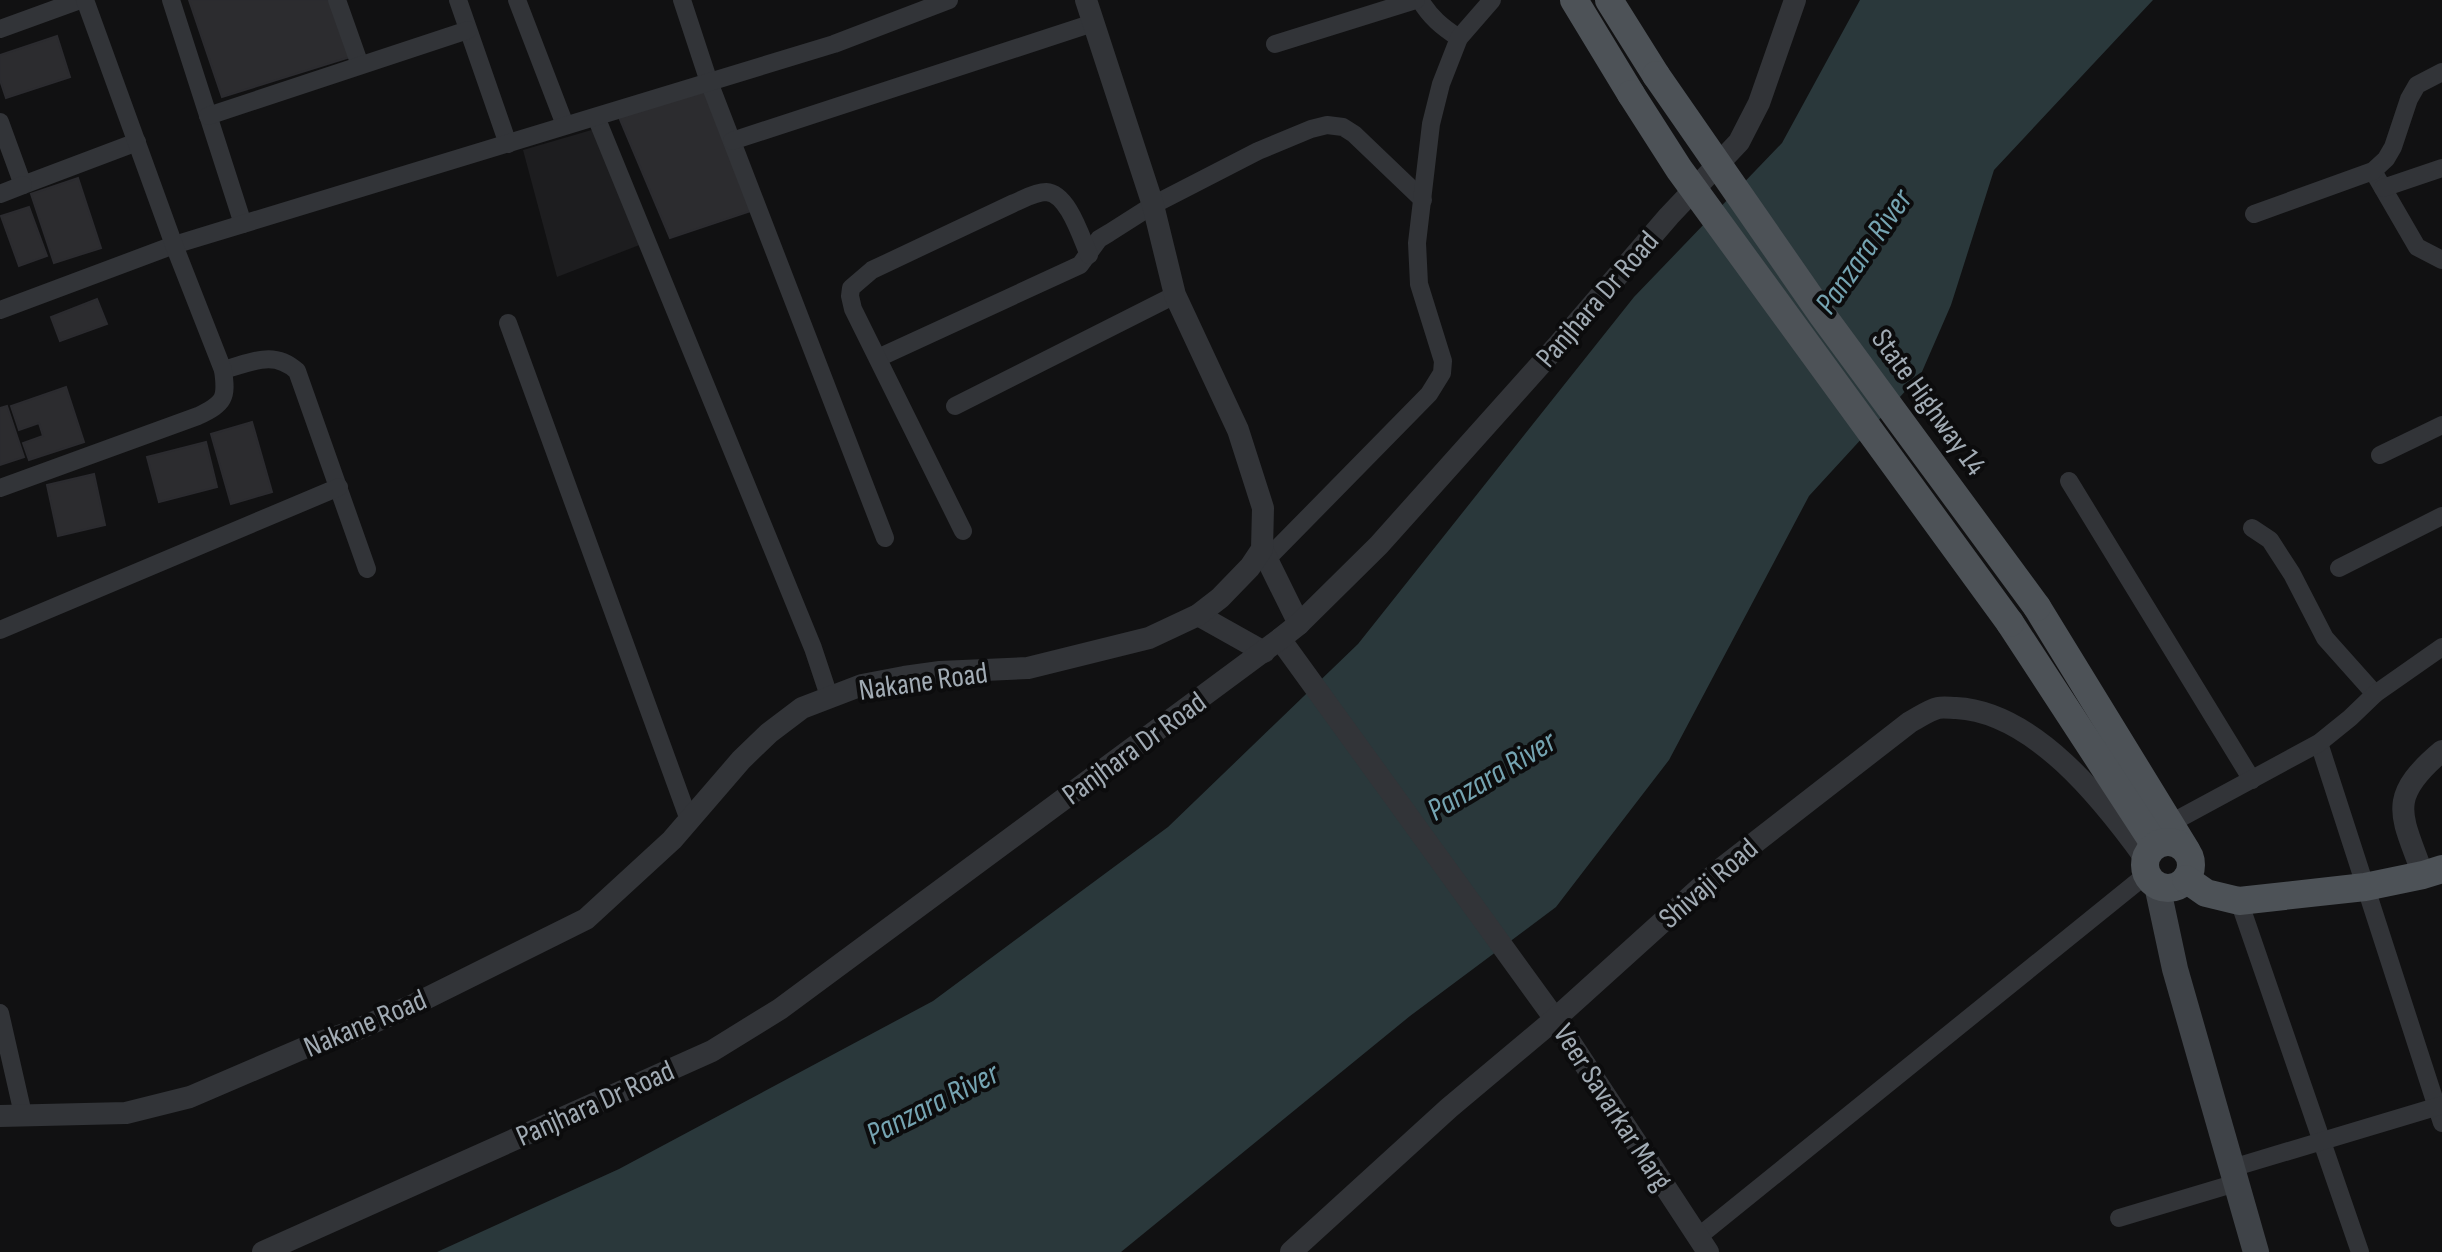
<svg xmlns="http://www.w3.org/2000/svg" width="2442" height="1252" viewBox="0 0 2442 1252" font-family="'Sofia Sans Condensed',sans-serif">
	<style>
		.built { fill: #1d1d1f }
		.water { fill: #2a383b }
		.building { fill: #2c2c2f; stroke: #2b2b2f; stroke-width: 2 }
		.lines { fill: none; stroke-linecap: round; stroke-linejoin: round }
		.minor { stroke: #323438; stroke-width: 18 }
		.tertiary { stroke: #323438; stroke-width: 22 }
		.secondary { stroke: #3f4348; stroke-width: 26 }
		.primary { stroke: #4d5257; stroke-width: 28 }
		.primary-bridge { stroke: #4d5257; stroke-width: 28 }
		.labels { text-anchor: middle; stroke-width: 8; stroke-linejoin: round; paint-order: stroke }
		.street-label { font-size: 30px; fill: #a1abb4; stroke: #0c0c0d }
		.water-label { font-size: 32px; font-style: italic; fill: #75a4b2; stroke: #0c0c0d }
	</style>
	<rect width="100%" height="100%" fill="#111112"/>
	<!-- built -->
	<path class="built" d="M595 129 642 244 557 277 523 150Z"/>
	<!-- water -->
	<path class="water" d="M1860 0H2153L1994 170 1951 305 1921 374 1809 496 1669 760 1556 907 1410 1016 1121 1252H437L619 1169 933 1001 1168 827 1358 644 1634 297 1782 143Z"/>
	<!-- building -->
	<g class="building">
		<path d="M189 0H334L353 56 222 97Z"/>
		<path d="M57 36 70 77 6 98 0 80V55Z"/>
		<path d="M705 89 751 211 670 238 619 117Z"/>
		<path d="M78 178 101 248 54 263 31 194Z"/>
		<path d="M29 207 47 256 19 266 1 216Z"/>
		<path d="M97 299 107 324 60 341 51 317Z"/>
		<path d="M66 387 84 442 29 460 23 443 43 436 39 423 19 430 11 406Z"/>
		<path d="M7 406 24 457 0 465V408Z"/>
		<path d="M252 422 272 492 231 504 211 434Z"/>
		<path d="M206 442 217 487 159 502 147 457Z"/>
		<path d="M94 474 105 525 58 536 47 485Z"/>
	</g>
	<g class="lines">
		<!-- minor -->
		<g class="minor">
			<path d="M171 0 243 224"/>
			<path d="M337 0 360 65"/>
			<path d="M458 0 508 144"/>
			<path d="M517 0 565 125"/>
			<path d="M682 0 709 82 885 538"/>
			<path d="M1420 0C1430 17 1442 27 1459 38"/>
			<path d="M0 29 80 0"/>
			<path d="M1275 44 1416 0"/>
			<path d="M208 116 468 30"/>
			<path d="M596 117 813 648 829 696"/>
			<path d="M0 122 23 185 137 142"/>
			<path d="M732 141 1093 23"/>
			<path d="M2373 171 2417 247 2442 260"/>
			<path d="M2383 188 2442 168"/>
			<path d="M0 194 23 185"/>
			<path d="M2254 214 2373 171 2386 159 2393 147 2409 99 2417 85 2442 72"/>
			<path d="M0 310 174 245 834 44 949 0"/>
			<path d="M508 323 689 820"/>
			<path d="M878 358 1080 265 1099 239 1109 233 1153 205 1258 151 1311 129 1327 125 1343 127 1354 134 1423 200"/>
			<path d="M223 370C251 363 273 349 297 371L367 569"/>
			<path d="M955 406 1175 295"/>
			<path d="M2380 455 2442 425"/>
			<path d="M2069 481 2252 780"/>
			<path d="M0 488 198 416C225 403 227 398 223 370L174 245 85 0"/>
			<path d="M2252 528 2270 540 2292 574 2325 638 2375 694"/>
			<path d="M963 531 853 309 850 296 851 288 872 270 1014 203C1024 199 1035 192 1046 192 1068 193 1081 237 1089 255"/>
			<path d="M1267 559 1429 394 1442 373 1443 361 1419 284 1417 243 1431 124 1441 84 1459 38 1492 0"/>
			<path d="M2339 568 2442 516"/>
			<path d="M0 630 339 487"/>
			<path d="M2319 743 2442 1123"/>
			<path d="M2171 823 2319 743 2350 718 2375 694 2442 647"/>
			<path d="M2239 901 2360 1252"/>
			<path d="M0 1013 23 1114"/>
			<path d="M2232 1168 2442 1105"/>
			<path d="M2119 1218 2236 1183"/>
			<path d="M1698 1237 2147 874"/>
		</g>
		<!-- tertiary -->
		<g class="tertiary">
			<path d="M1262 549 1299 624"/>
			<path d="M1198 615 1264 652"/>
			<path d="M1280 639 1555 1019 1708 1252"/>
			<path d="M2423 875C2402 815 2385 799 2442 751"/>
			<path d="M0 1116 126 1113 190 1097 311 1045 354 1031 413 1005 586 919 672 840 741 760 769 733 802 708 862 685 904 677 940 672 1028 668 1149 638 1198 615 1220 598 1250 567 1262 549 1263 508 1238 430 1175 295 1153 205 1086 0"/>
			<path d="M263 1252 712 1051 780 1009 1280 639 1299 624 1379 545 1558 345 1669 216 1739 142 1759 103 1795 0"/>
			<path d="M1291 1252 1449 1108 1555 1019 1721 869 1910 722C1918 718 1929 710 1938 708 1943 707 1951 708 1956 708 2034 712 2103 800 2145 858"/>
		</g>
		<!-- secondary -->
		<path class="secondary" d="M2157 885 2175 969 2256 1252"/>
		<!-- primary -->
		<g class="primary">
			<path d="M1574 0 1631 94"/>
			<path d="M1609 0 1656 75"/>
			<path d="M2037 607 2186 850"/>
			<path d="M2010 623 2155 845"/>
			<circle cx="2168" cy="865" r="23"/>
			<path d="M2186 879 2206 893 2239 901 2365 887 2423 875 2442 869"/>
		</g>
		<!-- primary-bridge -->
		<g class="primary-bridge">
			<path d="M1656 75 1823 316 2037 607"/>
			<path d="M1631 94 1679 169 2010 623"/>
		</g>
	</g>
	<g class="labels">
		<!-- street labels -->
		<g class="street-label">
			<text transform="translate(1597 299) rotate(-49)" y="10">Panjhara Dr Road</text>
			<text transform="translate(1929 402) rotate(54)" y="10">State Highway 14</text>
			<text transform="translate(923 681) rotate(-8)" y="10">Nakane Road</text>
			<text transform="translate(1134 748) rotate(-36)" y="10">Panjhara Dr Road</text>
			<text transform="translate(1708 883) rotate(-41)" y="10">Shivaji Road</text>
			<text transform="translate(365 1023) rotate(-23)" y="10">Nakane Road</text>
			<text transform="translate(595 1103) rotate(-24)" y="10">Panjhara Dr Road</text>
			<text transform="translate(1613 1107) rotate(57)" y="10">Veer Savarkar Marg</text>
		</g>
		<!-- water labels -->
		<g class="water-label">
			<text transform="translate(1863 251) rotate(-55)" y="11">Panzara River</text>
			<text transform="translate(1491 775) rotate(-31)" y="11">Panzara River</text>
			<text transform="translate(932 1103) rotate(-27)" y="11">Panzara River</text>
		</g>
	</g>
</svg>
